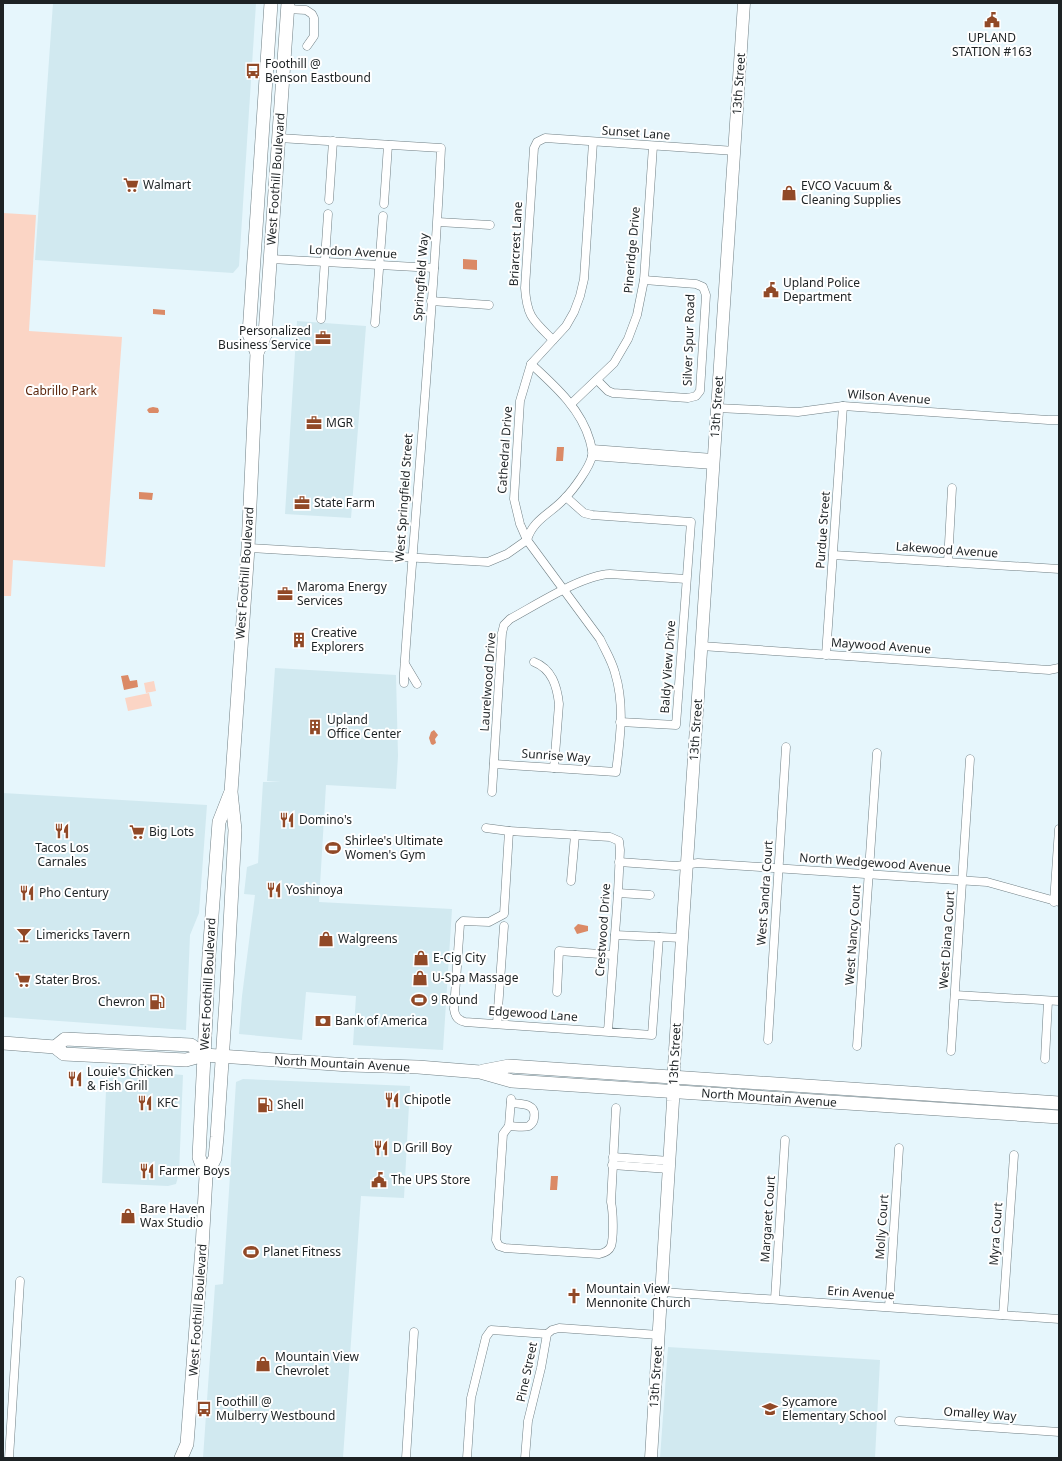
<svg xmlns="http://www.w3.org/2000/svg" width="1062" height="1461" viewBox="0 0 1062 1461" font-family="'Noto Sans',sans-serif">
	<style>
		.built { fill: #d1e9f0 }
		.green { fill: #fbd5c5 }
		.water { fill: #db8a66 }
		.lines { fill: none; stroke-linecap: round; stroke-linejoin: round }
		.street-casing { stroke: #707f84; stroke-width: 9 }
		.secondary-casing { stroke: #707f84; stroke-width: 13 }
		.primary-casing { stroke: #707f84; stroke-width: 14 }
		.street { stroke: #fff; stroke-width: 8 }
		.secondary { stroke: #fff; stroke-width: 12 }
		.primary { stroke: #fff; stroke-width: 13 }
		.labels { text-anchor: middle; stroke-width: 4; stroke-linejoin: round; paint-order: stroke }
		.poi-label { font-size: 12px; fill: #1d2224; stroke: #fff; text-anchor: start }
		.street-label { font-size: 12px; fill: #1d2224; stroke: #fff }
		.park-label { font-size: 12px; fill: #5b270d; stroke: #fff }
	</style>
	<rect width="100%" height="100%" fill="#e6f6fc"/>
	<!-- built -->
	<g class="built">
		<path d="M53 3H256L239 266 233 273 35 260Z"/>
		<path d="M297 321 366 326 351 518 285 514Z"/>
		<path d="M275 668 396 675 398 756 396 789 326 785 319 902 452 909 443 1050 353 1045 356 996 306 992 302 1040 239 1034 242 996 255 895 244 894 247 867 258 863 263 782H281L267 781Z"/>
		<path d="M3 793 207 805 199 913 190 935 186 1030 3 1017Z"/>
		<path d="M107 1068 183 1075 179 1173 176 1184 168 1186 102 1183Z"/>
		<path d="M243 1079 410 1086 404 1198 361 1196 343 1458H203L215 1285 223 1284 236 1082Z"/>
		<path d="M668 1347 880 1360 875 1458H660Z"/>
	</g>
	<!-- green -->
	<g class="green">
		<path d="M3 213 36 215 29 331 122 337 105 567 13 560 11 596H3Z"/>
		<path d="M154 681 156 691 146 693 144 683Z"/>
		<path d="M149 693 152 706 128 711 125 698Z"/>
	</g>
	<!-- water -->
	<g class="water">
		<path d="M463 259 477 260V270L463 269Z"/>
		<path d="M153 309 165 310V315L153 314Z"/>
		<path d="M153 407 158 408 159 411 158 413H149L147 410 149 408Z"/>
		<path d="M557 447H564L563 461H556Z"/>
		<path d="M139 492 153 493 152 500 139 499Z"/>
		<path d="M128 675 130 681 137 680 138 687 124 690 121 676Z"/>
		<path d="M434 730 438 735 435 739 436 743 433 745 431 744 429 738 431 732Z"/>
		<path d="M578 924 588 926V931L577 934 574 928Z"/>
		<path d="M551 1176H558L557 1190H550Z"/>
	</g>
	<g class="lines">
		<defs>
			<g id="street">
				<path d="M287 9 306 10 312 14 314 18V36L307 46"/>
				<path d="M279 138 441 148C433 323 416 498 404 673V683"/>
				<path d="M329 200 333 141"/>
				<path d="M384 204 388 145"/>
				<path d="M438 222 490 225"/>
				<path d="M271 259 434 268"/>
				<path d="M431 301 489 305"/>
				<path d="M321 319 328 214"/>
				<path d="M375 323 383 216"/>
				<path d="M553 340C533 320 527 317 525 288L534 148 537 142 545 138 735 151"/>
				<path d="M597 380 608 391 613 393 688 398 696 396 700 391 706 295 703 287 696 284 644 280"/>
				<path d="M571 404 614 363 628 339 637 315 644 280 653 146"/>
				<path d="M717 408 798 412 843 406 1048 420H1059"/>
				<path d="M592 449 713 458"/>
				<path d="M592 456 713 465"/>
				<path d="M566 497 584 513 592 515 691 522 676 725 620 722"/>
				<path d="M248 548 488 562 507 554 527 540C533 519 552 513 565 498 573 490 590 467 592 456 593 451 591 446 590 441 581 409 555 386 531 364"/>
				<path d="M833 555 1059 569"/>
				<path d="M948 562 952 488"/>
				<path d="M701 646 1049 670 1059 668"/>
				<path d="M826 655 843 406"/>
				<path d="M534 662C552 669 557 686 559 704L554 768"/>
				<path d="M405 664 417 684"/>
				<path d="M494 764 616 772C620 740 625 705 615 673 612 661 605 650 600 639L527 540 520 524 514 499 520 401 531 364 566 326 574 312 580 296 584 279 593 142"/>
				<path d="M492 792 502 633 504 625 510 619C536 605 582 575 610 574L686 579"/>
				<path d="M486 828 509 831"/>
				<path d="M619 862 676 866 698 863 987 882 1059 902"/>
				<path d="M571 881 575 835"/>
				<path d="M618 893 650 895"/>
				<path d="M1054 902 1059 829"/>
				<path d="M615 935 682 938"/>
				<path d="M557 992 559 951 613 955"/>
				<path d="M955 995 1059 1001"/>
				<path d="M497 1023 504 926"/>
				<path d="M608 1031 618 893 620 850 619 841 610 837 509 831 504 914 489 922 463 921 460 924 454 1009C455 1017 458 1020 465 1022L652 1035 659 937"/>
				<path d="M768 1040 786 747"/>
				<path d="M857 1046 877 753"/>
				<path d="M951 1051 970 759"/>
				<path d="M1045 1059 1048 1001"/>
				<path d="M511 1099 509 1126 503 1134 496 1240 499 1246 505 1248 599 1254C604 1253 609 1251 611 1246 614 1237 613 1211 611 1202L616 1108"/>
				<path d="M509 1126C515 1126 523 1128 529 1126 532 1124 534 1121 534 1118 537 1103 521 1104 511 1103"/>
				<path d="M613 1157 670 1161"/>
				<path d="M612 1165 669 1169"/>
				<path d="M662 1292 1059 1319"/>
				<path d="M775 1299 785 1140"/>
				<path d="M889 1307 899 1148"/>
				<path d="M1003 1315 1014 1155"/>
				<path d="M899 1421 1059 1432"/>
				<path d="M9 1458 20 1281"/>
				<path d="M406 1458 414 1332"/>
				<path d="M467 1458 471 1398 486 1337 491 1330 547 1334"/>
				<path d="M525 1458 528 1421 541 1368 547 1334 552 1330 559 1328 659 1335"/>
			</g>
			<path id="secondary" d="M651 1458 673 1101 674 1067 682 938 744 3"/>
			<g id="primary">
				<path d="M257 353 249 334 271 3"/>
				<path d="M3 1043 55 1047 64 1054 186 1060 204 1055 349 1065 418 1067 480 1072 512 1081 1059 1117"/>
				<path d="M55 1047 65 1039 191 1045 204 1055"/>
				<path d="M483 1071 509 1066 1059 1103"/>
				<path d="M206 1176 199 1157 209 955 219 822 230 794"/>
				<path d="M181 1458 187 1444 202 1248 206 1176 215 1158 217 1137 226 1001 235 830 231 792 248 548 257 353 265 335 288 3"/>
			</g>
		</defs>
		<!-- street casing -->
		<use href="#street" class="street-casing"/>
		<!-- secondary casing -->
		<use href="#secondary" class="secondary-casing"/>
		<!-- primary casing -->
		<use href="#primary" class="primary-casing"/>
		<!-- street -->
		<use href="#street" class="street"/>
		<!-- secondary -->
		<use href="#secondary" class="secondary"/>
		<!-- primary -->
		<use href="#primary" class="primary"/>
	</g>
	<!-- icons -->
	<defs>
		<symbol id="civic-bare" viewBox="-9 -9 18 18"><path d="M-.6-6.5H3V-4.5H.6V-3L4-1V1h2V6H-6V1h2V-1L-.6-3ZM-1.2 2.5V6h2.4V2.5Z" fill="#914927" stroke="#fff" stroke-width="2.5" paint-order="stroke"/></symbol>
		<symbol id="bus-bare" viewBox="-9 -9 18 18"><path d="M-5-6H5V4H4V6H2V4H-2V6H-4V4H-5ZM-3.5-4V0h7V-4ZM-3.5 1.2v1.5H-2V1.2ZM2 1.2v1.5H3.5V1.2Z" fill="#914927" stroke="#fff" stroke-width="2.5" paint-order="stroke"/></symbol>
		<symbol id="supermarket-bare" viewBox="-9 -9 18 18"><path d="M-6-5.5h2.5l.6 2H6L4.5 2H-2.5L-4.4-4H-6ZM-1.5 3.2a1.3 1.3 0 1 0 .1 0ZM3 3.2a1.3 1.3 0 1 0 .1 0Z" fill="#914927" stroke="#fff" stroke-width="2.5" paint-order="stroke"/></symbol>
		<symbol id="shop-bare" viewBox="-9 -9 18 18"><path d="M-5-2.5h2.3a2.7 3.5 0 0 1 5.4 0H5L5.5 6h-11ZM-1.5-2.5h3a1.5 2.3 0 0 0-3 0Z" fill="#914927" stroke="#fff" stroke-width="2.5" paint-order="stroke"/></symbol>
		<symbol id="office-bare" viewBox="-9 -9 18 18"><path d="M-6-3h4V-5.5h4V-3h4V5H-6ZM-1-4.5V-3h2v-1.5ZM-6 0V1H6V0Z" fill="#914927" stroke="#fff" stroke-width="2.5" paint-order="stroke"/></symbol>
		<symbol id="building-bare" viewBox="-9 -9 18 18"><path d="M-4-6H4V6H1V3H-1V6H-4ZM-2.5-4.3h1.7v1.8h-1.7ZM.8-4.3h1.7v1.8H.8ZM-2.5-1h1.7V.8h-1.7ZM.8-1h1.7V.8H.8Z" fill="#914927" stroke="#fff" stroke-width="2.5" paint-order="stroke"/></symbol>
		<symbol id="restaurant-bare" viewBox="-9 -9 18 18"><path d="M-5-6h1v4h1v-4h1v4h1v-4h1v5L-1.5 .5V6h-2V.5L-5-1ZM5-6V6H3V1.5H1.5Q1.5-4 5-6Z" fill="#914927" stroke="#fff" stroke-width="2.5" paint-order="stroke"/></symbol>
		<symbol id="stadium-bare" viewBox="-9 -9 18 18"><path d="M0-5a6.5 5 0 1 0 0 10a6.5 5 0 1 0 0-10ZM-3.5-1.8h7v3.6h-7Z" fill="#914927" stroke="#fff" stroke-width="2.5" paint-order="stroke"/></symbol>
		<symbol id="bar-bare" viewBox="-9 -9 18 18"><path d="M-6-5H6L.8 .8V4.5H3.5V6h-7V4.5H-.8V.8Z" fill="#914927" stroke="#fff" stroke-width="2.5" paint-order="stroke"/></symbol>
		<symbol id="fuel-bare" viewBox="-9 -9 18 18"><path d="M-5.5-6h7V0h2V4h1.3V-2.5L3-4.5l.8-.8L6-3V5H2.5V1h-1V6h-7ZM-4.2-4.7v3.2H.2V-4.7Z" fill="#914927" stroke="#fff" stroke-width="2.5" paint-order="stroke"/></symbol>
		<symbol id="bank-bare" viewBox="-9 -9 18 18"><path d="M-6-4H6V4H-6ZM0-2.3a2.3 2.3 0 1 0 0 4.6a2.3 2.3 0 1 0 0-4.6Z" fill="#914927" stroke="#fff" stroke-width="2.5" paint-order="stroke"/></symbol>
		<symbol id="church-bare" viewBox="-9 -9 18 18"><path d="M-1.2-6h2.4v3.5h3.3v2.4h-3.3V6h-2.4V-.1h-3.3v-2.4h3.3Z" fill="#914927" stroke="#fff" stroke-width="2.5" paint-order="stroke"/></symbol>
		<symbol id="school-bare" viewBox="-9 -9 18 18"><path d="M0-5L7-2L0 1L-7-2ZM-4 1L0 2.5L4 1V4Q0 6-4 4Z" fill="#914927" stroke="#fff" stroke-width="2.5" paint-order="stroke"/></symbol>
	</defs>
	<g fill-rule="evenodd">
		<use href="#civic-bare" x="981" y="9" width="22" height="22"/>
		<use href="#bus-bare" x="242" y="60" width="22" height="22"/>
		<use href="#supermarket-bare" x="120" y="174" width="22" height="22"/>
		<use href="#shop-bare" x="778" y="182" width="22" height="22"/>
		<use href="#civic-bare" x="760" y="279" width="22" height="22"/>
		<use href="#office-bare" x="312" y="327" width="22" height="22"/>
		<use href="#office-bare" x="303" y="412" width="22" height="22"/>
		<use href="#office-bare" x="291" y="492" width="22" height="22"/>
		<use href="#office-bare" x="274" y="583" width="22" height="22"/>
		<use href="#building-bare" x="288" y="629" width="22" height="22"/>
		<use href="#building-bare" x="304" y="716" width="22" height="22"/>
		<use href="#restaurant-bare" x="276" y="809" width="22" height="22"/>
		<use href="#restaurant-bare" x="51" y="820" width="22" height="22"/>
		<use href="#supermarket-bare" x="126" y="821" width="22" height="22"/>
		<use href="#stadium-bare" x="322" y="837" width="22" height="22"/>
		<use href="#restaurant-bare" x="263" y="879" width="22" height="22"/>
		<use href="#restaurant-bare" x="16" y="882" width="22" height="22"/>
		<use href="#bar-bare" x="13" y="924" width="22" height="22"/>
		<use href="#shop-bare" x="315" y="928" width="22" height="22"/>
		<use href="#shop-bare" x="410" y="947" width="22" height="22"/>
		<use href="#shop-bare" x="409" y="967" width="22" height="22"/>
		<use href="#supermarket-bare" x="12" y="969" width="22" height="22"/>
		<use href="#stadium-bare" x="408" y="989" width="22" height="22"/>
		<use href="#fuel-bare" x="146" y="991" width="22" height="22"/>
		<use href="#bank-bare" x="312" y="1010" width="22" height="22"/>
		<use href="#restaurant-bare" x="64" y="1068" width="22" height="22"/>
		<use href="#restaurant-bare" x="381" y="1089" width="22" height="22"/>
		<use href="#restaurant-bare" x="134" y="1092" width="22" height="22"/>
		<use href="#fuel-bare" x="254" y="1094" width="22" height="22"/>
		<use href="#restaurant-bare" x="370" y="1137" width="22" height="22"/>
		<use href="#restaurant-bare" x="136" y="1160" width="22" height="22"/>
		<use href="#civic-bare" x="368" y="1169" width="22" height="22"/>
		<use href="#shop-bare" x="117" y="1205" width="22" height="22"/>
		<use href="#stadium-bare" x="240" y="1241" width="22" height="22"/>
		<use href="#church-bare" x="563" y="1285" width="22" height="22"/>
		<use href="#shop-bare" x="252" y="1353" width="22" height="22"/>
		<use href="#bus-bare" x="193" y="1398" width="22" height="22"/>
		<use href="#school-bare" x="759" y="1398" width="22" height="22"/>
	</g>
	<g class="labels">
		<!-- poi labels -->
		<g class="poi-label">
			<text x="992" y="42" text-anchor="middle">UPLAND<tspan x="992" dy="14">STATION #163</tspan></text>
			<text x="265" y="68">Foothill @<tspan x="265" dy="14">Benson Eastbound</tspan></text>
			<text x="143" y="189">Walmart</text>
			<text x="801" y="190">EVCO Vacuum &amp;<tspan x="801" dy="14">Cleaning Supplies</tspan></text>
			<text x="783" y="287">Upland Police<tspan x="783" dy="14">Department</tspan></text>
			<text x="311" y="335" text-anchor="end">Personalized<tspan x="311" dy="14">Business Service</tspan></text>
			<text x="326" y="427">MGR</text>
			<text x="314" y="507">State Farm</text>
			<text x="297" y="591">Maroma Energy<tspan x="297" dy="14">Services</tspan></text>
			<text x="311" y="637">Creative<tspan x="311" dy="14">Explorers</tspan></text>
			<text x="327" y="724">Upland<tspan x="327" dy="14">Office Center</tspan></text>
			<text x="299" y="824">Domino's</text>
			<text x="149" y="836">Big Lots</text>
			<text x="345" y="845">Shirlee's Ultimate<tspan x="345" dy="14">Women's Gym</tspan></text>
			<text x="62" y="852" text-anchor="middle">Tacos Los<tspan x="62" dy="14">Carnales</tspan></text>
			<text x="286" y="894">Yoshinoya</text>
			<text x="39" y="897">Pho Century</text>
			<text x="36" y="939">Limericks Tavern</text>
			<text x="338" y="943">Walgreens</text>
			<text x="433" y="962">E-Cig City</text>
			<text x="432" y="982">U-Spa Massage</text>
			<text x="35" y="984">Stater Bros.</text>
			<text x="431" y="1004">9 Round</text>
			<text x="145" y="1006" text-anchor="end">Chevron</text>
			<text x="335" y="1025">Bank of America</text>
			<text x="87" y="1076">Louie's Chicken<tspan x="87" dy="14">&amp; Fish Grill</tspan></text>
			<text x="404" y="1104">Chipotle</text>
			<text x="157" y="1107">KFC</text>
			<text x="277" y="1109">Shell</text>
			<text x="393" y="1152">D Grill Boy</text>
			<text x="159" y="1175">Farmer Boys</text>
			<text x="391" y="1184">The UPS Store</text>
			<text x="140" y="1213">Bare Haven<tspan x="140" dy="14">Wax Studio</tspan></text>
			<text x="263" y="1256">Planet Fitness</text>
			<text x="586" y="1293">Mountain View<tspan x="586" dy="14">Mennonite Church</tspan></text>
			<text x="275" y="1361">Mountain View<tspan x="275" dy="14">Chevrolet</tspan></text>
			<text x="216" y="1406">Foothill @<tspan x="216" dy="14">Mulberry Westbound</tspan></text>
			<text x="782" y="1406">Sycamore<tspan x="782" dy="14">Elementary School</tspan></text>
		</g>
		<!-- street labels -->
		<g class="street-label">
			<text transform="translate(739 84) rotate(-86)" y="4">13th Street</text>
			<text transform="translate(636 133) rotate(4)" y="4">Sunset Lane</text>
			<text transform="translate(276 179) rotate(-86)" y="4">West Foothill Boulevard</text>
			<text transform="translate(516 244) rotate(-87)" y="4">Briarcrest Lane</text>
			<text transform="translate(632 250) rotate(-85)" y="4">Pineridge Drive</text>
			<text transform="translate(353 252) rotate(3)" y="4">London Avenue</text>
			<text transform="translate(421 277) rotate(-86)" y="4">Springfield Way</text>
			<text transform="translate(689 340) rotate(-88)" y="4">Silver Spur Road</text>
			<text transform="translate(889 397) rotate(4)" y="4">Wilson Avenue</text>
			<text transform="translate(717 407) rotate(-86)" y="4">13th Street</text>
			<text transform="translate(505 450) rotate(-86)" y="4">Cathedral Drive</text>
			<text transform="translate(404 498) rotate(-86)" y="4">West Springfield Street</text>
			<text transform="translate(823 530) rotate(-86)" y="4">Purdue Street</text>
			<text transform="translate(947 550) rotate(4)" y="4">Lakewood Avenue</text>
			<text transform="translate(245 573) rotate(-86)" y="4">West Foothill Boulevard</text>
			<text transform="translate(881 646) rotate(4)" y="4">Maywood Avenue</text>
			<text transform="translate(668 667) rotate(-86)" y="4">Baldy View Drive</text>
			<text transform="translate(488 682) rotate(-86)" y="4">Laurelwood Drive</text>
			<text transform="translate(696 730) rotate(-86)" y="4">13th Street</text>
			<text transform="translate(556 756) rotate(4)" y="4">Sunrise Way</text>
			<text transform="translate(875 863) rotate(4)" y="4">North Wedgewood Avenue</text>
			<text transform="translate(765 893) rotate(-86)" y="4">West Sandra Court</text>
			<text transform="translate(603 930) rotate(-86)" y="4">Crestwood Drive</text>
			<text transform="translate(853 935) rotate(-86)" y="4">West Nancy Court</text>
			<text transform="translate(947 940) rotate(-86)" y="4">West Diana Court</text>
			<text transform="translate(208 984) rotate(-87)" y="4">West Foothill Boulevard</text>
			<text transform="translate(533 1014) rotate(4)" y="4">Edgewood Lane</text>
			<text transform="translate(675 1054) rotate(-87)" y="4">13th Street</text>
			<text transform="translate(342 1064) rotate(3)" y="4">North Mountain Avenue</text>
			<text transform="translate(769 1098) rotate(4)" y="4">North Mountain Avenue</text>
			<text transform="translate(768 1219) rotate(-86)" y="4">Margaret Court</text>
			<text transform="translate(882 1227) rotate(-86)" y="4">Molly Court</text>
			<text transform="translate(996 1234) rotate(-86)" y="4">Myra Court</text>
			<text transform="translate(861 1293) rotate(4)" y="4">Erin Avenue</text>
			<text transform="translate(198 1310) rotate(-86)" y="4">West Foothill Boulevard</text>
			<text transform="translate(527 1372) rotate(-78)" y="4">Pine Street</text>
			<text transform="translate(656 1377) rotate(-86)" y="4">13th Street</text>
			<text transform="translate(980 1414) rotate(4)" y="4">Omalley Way</text>
		</g>
		<!-- park labels -->
		<g class="park-label">
			<text x="61" y="395">Cabrillo Park</text>
		</g>
	</g>
	<!-- border -->
	<rect width="1062" height="1461" fill="none" stroke="#1d2224" stroke-width="8"/>
</svg>
